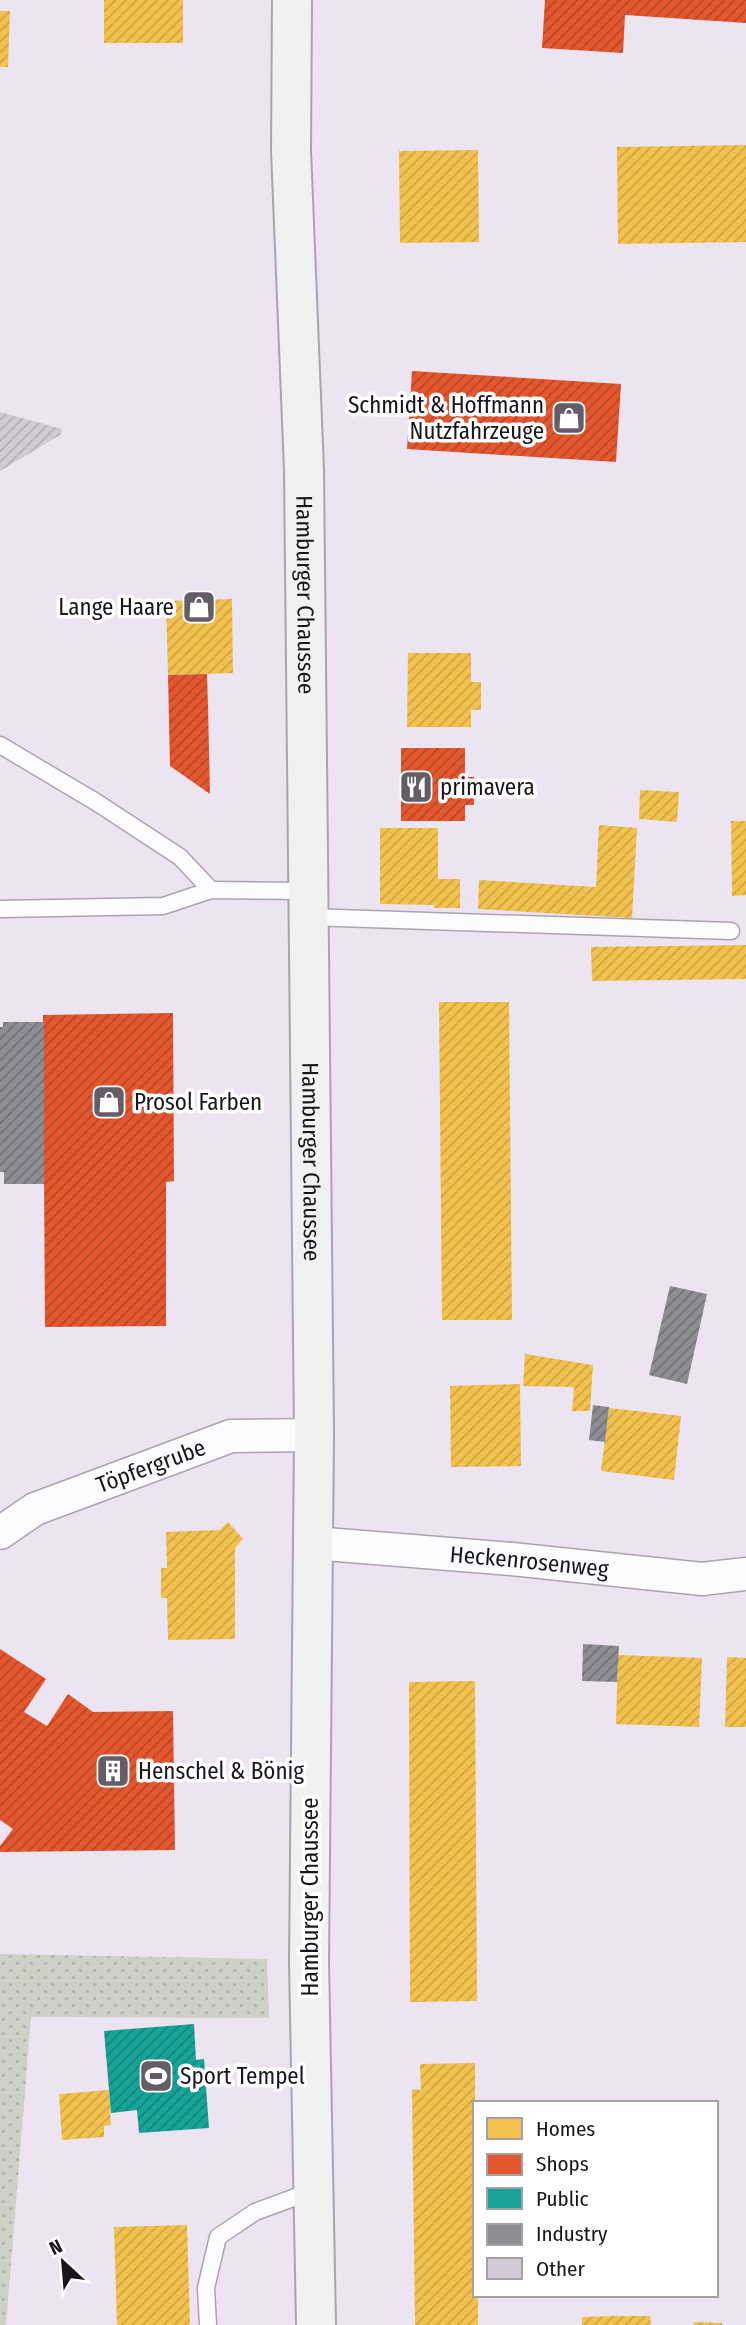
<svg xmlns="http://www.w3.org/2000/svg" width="746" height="2325" viewBox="0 0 746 2325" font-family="'Fira Sans Condensed',sans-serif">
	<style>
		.grass { fill: url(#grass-dots) }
		.homes { fill: url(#homes-hatch) }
		.shops { fill: url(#shops-hatch) }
		.public { fill: url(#public-hatch) }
		.industry { fill: url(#industry-hatch) }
		.building { fill: url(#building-hatch) }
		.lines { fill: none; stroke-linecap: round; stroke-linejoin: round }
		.lane-casing { stroke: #aba4ae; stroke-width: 19 }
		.street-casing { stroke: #aba4ae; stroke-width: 35 }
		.secondary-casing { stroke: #aba4ae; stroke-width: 42 }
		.lane { stroke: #fcfbfd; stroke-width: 16 }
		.street { stroke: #fcfbfd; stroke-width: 32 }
		.secondary { stroke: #f0f1f0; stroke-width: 38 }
		.labels { text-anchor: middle; stroke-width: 7; stroke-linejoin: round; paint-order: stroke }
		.poi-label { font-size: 23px; fill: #1a141c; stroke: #fff; text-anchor: start }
		.street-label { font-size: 23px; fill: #1a141c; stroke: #fff }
	</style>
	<defs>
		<pattern id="grass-dots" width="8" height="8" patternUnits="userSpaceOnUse" patternTransform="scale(1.75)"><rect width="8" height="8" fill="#ced1c6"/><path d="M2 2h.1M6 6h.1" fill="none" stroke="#b0b3aa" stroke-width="1.8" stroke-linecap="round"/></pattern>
		<pattern id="homes-hatch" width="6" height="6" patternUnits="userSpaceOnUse" patternTransform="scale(1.75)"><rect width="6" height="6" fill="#f2c14e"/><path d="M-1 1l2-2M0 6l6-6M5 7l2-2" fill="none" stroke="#cfa544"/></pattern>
		<pattern id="shops-hatch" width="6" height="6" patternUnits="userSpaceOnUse" patternTransform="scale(1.75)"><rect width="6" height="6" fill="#e4572e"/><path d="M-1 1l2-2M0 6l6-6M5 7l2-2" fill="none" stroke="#b84726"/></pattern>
		<pattern id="public-hatch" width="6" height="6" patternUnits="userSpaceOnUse" patternTransform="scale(1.75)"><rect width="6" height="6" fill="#17a398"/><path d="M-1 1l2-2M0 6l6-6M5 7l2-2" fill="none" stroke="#14847b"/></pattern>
		<pattern id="industry-hatch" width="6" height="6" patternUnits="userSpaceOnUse" patternTransform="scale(1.75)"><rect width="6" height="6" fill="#8d8d92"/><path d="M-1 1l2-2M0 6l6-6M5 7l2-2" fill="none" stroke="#727276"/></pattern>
		<pattern id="building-hatch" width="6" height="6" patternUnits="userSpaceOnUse" patternTransform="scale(1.75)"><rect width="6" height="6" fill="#d2cbd5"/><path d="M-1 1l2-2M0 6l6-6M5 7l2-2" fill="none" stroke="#b4adb6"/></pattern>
	</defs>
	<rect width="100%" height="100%" fill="#ede4f1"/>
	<!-- grass -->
	<path class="grass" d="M0 1954 267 1959 269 2018 31 2017 6 2325H0Z"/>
	<!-- homes -->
	<g class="homes">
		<rect x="104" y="0" width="79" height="43"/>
		<path d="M0 11H10L8 67H0Z"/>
		<path d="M746 145V242L618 244 617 147Z"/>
		<path d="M478 150 479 242 400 243 399 151Z"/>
		<path d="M232 599 233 673 168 675 166 601Z"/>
		<path d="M408 653H471V682H481V710H471V727H407Z"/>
		<path d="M640 790 679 792 677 822 639 819Z"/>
		<path d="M731 821H746V895L732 896Z"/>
		<path d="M599 825 637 828 632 918 478 909 479 880 596 887Z"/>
		<path d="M380 828H438V879H460V908H434V905L380 904Z"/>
		<path d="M746 945V979L592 981 591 947Z"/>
		<path d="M439 1002H509L512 1320H442Z"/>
		<path d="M525 1354 593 1365 590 1411H572L574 1387 523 1386Z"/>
		<path d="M520 1384 521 1466 451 1467 450 1386Z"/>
		<path d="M609 1408 681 1416 674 1480 601 1471Z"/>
		<path d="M228 1522 243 1539 235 1548V1639L168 1640 167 1598H161V1568H167L166 1532 220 1530Z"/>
		<path d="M618 1655 702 1658 699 1727 616 1724Z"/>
		<path d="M727 1657 746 1658V1727H725Z"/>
		<path d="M475 1681 477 2001 410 2002 409 1682Z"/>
		<path d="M475 2063V2295H478V2325H415L412 2089 421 2090 420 2064Z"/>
		<path d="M109 2090 111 2125 104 2126V2137L62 2140 59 2094Z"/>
		<path d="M187 2225 190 2325H117L114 2227Z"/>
		<path d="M616 2316H650L651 2325H582V2317Z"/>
		<path d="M694 2322 722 2323V2325H694Z"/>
	</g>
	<!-- shops -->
	<g class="shops">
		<path d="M545 0H746V23L625 15 623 53 542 48Z"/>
		<path d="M412 371 621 384 616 462 407 449Z"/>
		<path d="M207 674 208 706 210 794 170 766 168 675Z"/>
		<path d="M401 748H465V777H474V805H465V821H401Z"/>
		<path d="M173 1013 174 1181 166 1182V1326L45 1327 43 1015Z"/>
		<path d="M0 1649 46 1679 24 1712 47 1726 68 1694 93 1712 173 1711 175 1850 0 1852V1846L13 1829 0 1820Z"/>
	</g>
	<!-- public -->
	<path class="public" d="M194 2024 196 2060 204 2059 209 2128 139 2133 137 2110 111 2113 104 2031Z"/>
	<!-- industry -->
	<g class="industry">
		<path d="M3 1022H44V1184H4V1172H0V1027H3Z"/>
		<path d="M670 1286 707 1294 687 1384 649 1375Z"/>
		<path d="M593 1405 609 1407 605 1442 589 1440Z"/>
		<path d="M583 1644 619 1646 617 1682 582 1681Z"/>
	</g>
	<!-- building -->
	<path class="building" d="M0 412 62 429 60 435 0 471Z"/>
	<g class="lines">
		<defs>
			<g id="lane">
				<path d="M0 745 96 802 180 857 211 890"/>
				<path d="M0 909 163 906 211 890 308 891"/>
				<path d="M308 917 731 931"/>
				<path d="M208 2325 206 2288 218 2237 255 2212 312 2191"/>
			</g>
			<g id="street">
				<path id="s1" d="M0 1533 35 1509 231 1436 314 1435"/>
				<path id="s2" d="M313 1543 512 1559 702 1579 746 1574"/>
			</g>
			<g id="secondary">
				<path id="s3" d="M292 0 291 150 304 470 314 1435 309 1962 316 2325"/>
			</g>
		</defs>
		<!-- lane casing -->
		<use href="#lane" class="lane-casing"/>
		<!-- street casing -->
		<use href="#street" class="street-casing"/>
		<!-- secondary casing -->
		<use href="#secondary" class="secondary-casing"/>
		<!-- lane -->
		<use href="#lane" class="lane"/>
		<!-- street -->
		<use href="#street" class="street"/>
		<!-- secondary -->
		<use href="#secondary" class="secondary"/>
	</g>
	<!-- icons -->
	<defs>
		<symbol id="shop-square" viewBox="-11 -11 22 22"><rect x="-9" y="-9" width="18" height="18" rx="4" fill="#645d67" stroke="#fff"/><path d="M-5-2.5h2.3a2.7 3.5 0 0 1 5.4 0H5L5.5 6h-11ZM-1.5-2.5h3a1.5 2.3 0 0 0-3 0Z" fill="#fff"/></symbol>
		<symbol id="restaurant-square" viewBox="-11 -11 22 22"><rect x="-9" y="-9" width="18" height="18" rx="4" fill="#645d67" stroke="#fff"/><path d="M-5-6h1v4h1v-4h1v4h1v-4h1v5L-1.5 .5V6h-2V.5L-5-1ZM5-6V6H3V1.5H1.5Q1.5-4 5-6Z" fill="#fff"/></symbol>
		<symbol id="building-square" viewBox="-11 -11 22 22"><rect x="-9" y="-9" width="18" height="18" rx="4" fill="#645d67" stroke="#fff"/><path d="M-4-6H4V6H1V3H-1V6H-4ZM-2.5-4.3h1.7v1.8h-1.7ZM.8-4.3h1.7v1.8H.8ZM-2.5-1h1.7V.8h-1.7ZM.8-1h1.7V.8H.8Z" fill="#fff"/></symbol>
		<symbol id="stadium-square" viewBox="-11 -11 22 22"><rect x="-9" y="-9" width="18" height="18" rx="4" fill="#645d67" stroke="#fff"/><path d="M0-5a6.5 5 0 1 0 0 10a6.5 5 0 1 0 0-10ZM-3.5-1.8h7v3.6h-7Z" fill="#fff"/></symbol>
	</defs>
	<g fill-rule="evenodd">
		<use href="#shop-square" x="550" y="399" width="38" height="38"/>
		<use href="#shop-square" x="180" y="588" width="38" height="38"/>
		<use href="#restaurant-square" x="397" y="768" width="38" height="38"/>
		<use href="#shop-square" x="90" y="1083" width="38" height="38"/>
		<use href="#building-square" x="94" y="1752" width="38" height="38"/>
		<use href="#stadium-square" x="137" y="2057" width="38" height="38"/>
	</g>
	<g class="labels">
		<!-- poi labels -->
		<g class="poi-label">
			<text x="544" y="413" text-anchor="end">Schmidt &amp; Hoffmann<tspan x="544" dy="26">Nutzfahrzeuge</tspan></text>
			<text x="174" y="615" text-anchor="end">Lange Haare</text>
			<text x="440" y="795">primavera</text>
			<text x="134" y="1110">Prosol Farben</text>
			<text x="138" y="1779">Henschel &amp; Bönig</text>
			<text x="180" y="2084">Sport Tempel</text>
		</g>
		<!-- street labels -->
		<g class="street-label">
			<text dy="8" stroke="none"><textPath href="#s3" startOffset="595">Hamburger Chaussee</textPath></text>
			<text dy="8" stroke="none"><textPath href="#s3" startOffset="1162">Hamburger Chaussee</textPath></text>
			<text dy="8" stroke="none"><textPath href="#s1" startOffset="166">Töpfergrube</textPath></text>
			<text dy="8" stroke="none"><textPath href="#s2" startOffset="217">Heckenrosenweg</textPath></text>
			<text transform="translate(310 1897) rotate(-90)" y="8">Hamburger Chaussee</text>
		</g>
	</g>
	<!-- legend -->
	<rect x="473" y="2101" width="245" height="196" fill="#ffffff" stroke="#a3a1a4" stroke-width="2"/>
	<rect x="487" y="2118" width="35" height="21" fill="#f2c14e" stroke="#a3a1a4" stroke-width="2"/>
	<text x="536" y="2136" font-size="21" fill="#1a141c">Homes</text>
	<rect x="487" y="2154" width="35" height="21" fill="#e4572e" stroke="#a3a1a4" stroke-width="2"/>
	<text x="536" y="2171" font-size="21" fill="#1a141c">Shops</text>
	<rect x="487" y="2188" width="35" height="21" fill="#17a398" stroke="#a3a1a4" stroke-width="2"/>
	<text x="536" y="2206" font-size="21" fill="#1a141c">Public</text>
	<rect x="487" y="2224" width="35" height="21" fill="#8d8d92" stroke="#a3a1a4" stroke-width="2"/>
	<text x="536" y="2241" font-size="21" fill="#1a141c">Industry</text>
	<rect x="487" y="2258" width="35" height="21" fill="#d2cbd5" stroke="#a3a1a4" stroke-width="2"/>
	<text x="536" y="2276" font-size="21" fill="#1a141c">Other</text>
	<!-- north arrow -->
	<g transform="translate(63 2262) rotate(334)" stroke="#ffffff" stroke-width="5" paint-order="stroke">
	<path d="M0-5L12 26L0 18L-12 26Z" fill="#1a141c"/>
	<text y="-10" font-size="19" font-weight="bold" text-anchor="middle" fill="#1a141c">N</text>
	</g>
</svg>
